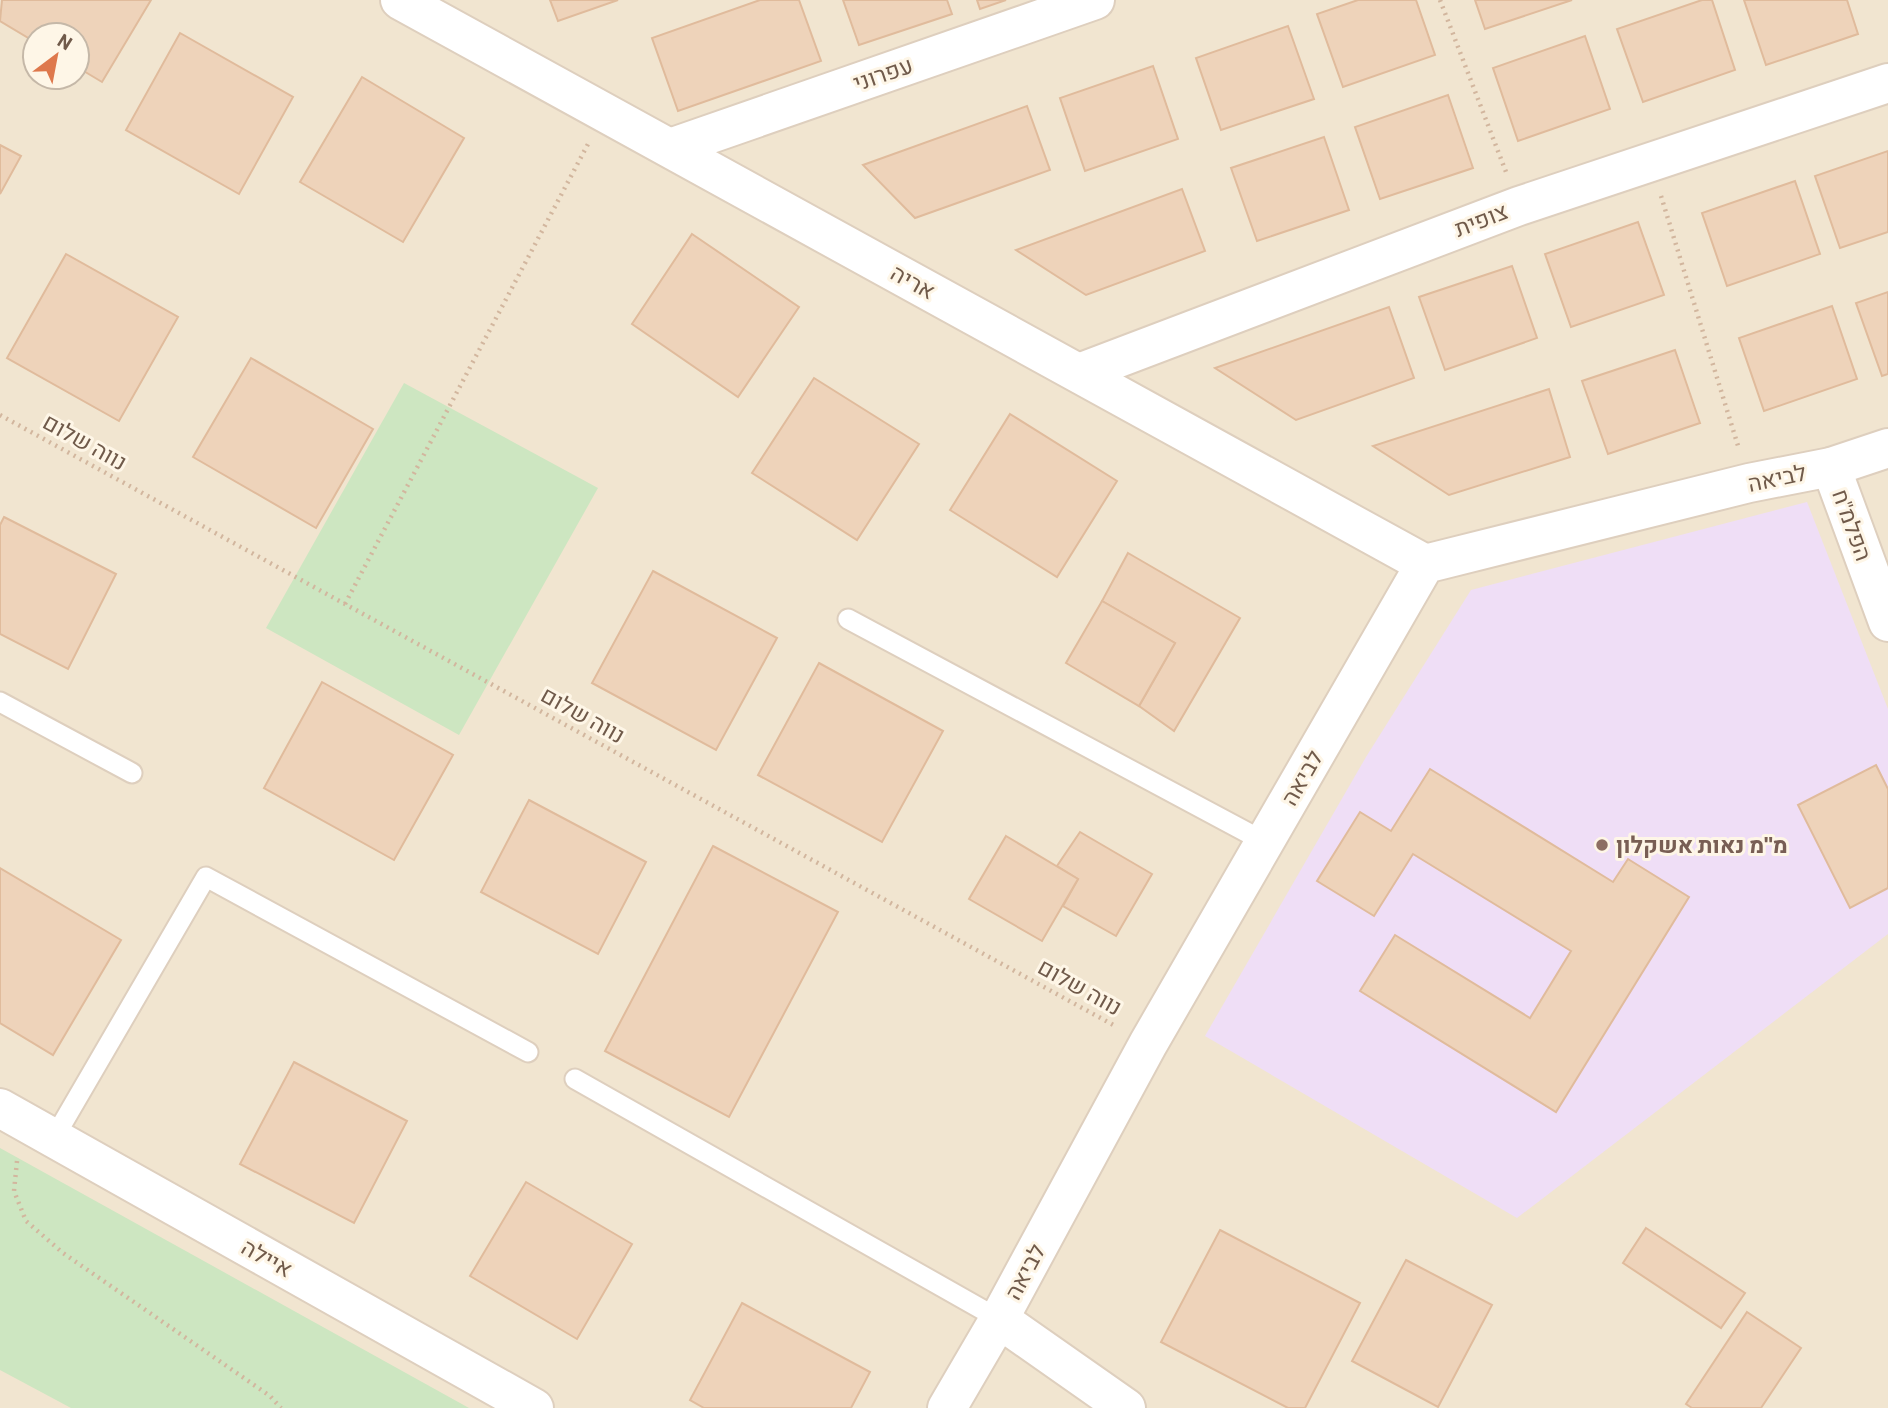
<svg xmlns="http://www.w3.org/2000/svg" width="1888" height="1408" viewBox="0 0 1888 1408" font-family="Barlow,Heebo,sans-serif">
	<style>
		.residential { fill: #f1e5d0; fill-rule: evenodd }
		.education { fill: #efdef6 }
		.green { fill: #cde6c1 }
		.building { fill: #eed3ba; stroke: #e0bb9c; stroke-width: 2 }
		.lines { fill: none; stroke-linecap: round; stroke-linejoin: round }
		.lane-casing { stroke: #decfbe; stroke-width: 23 }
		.street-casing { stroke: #decfbe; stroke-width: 42 }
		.path { stroke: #d2b69e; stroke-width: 4.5; stroke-dasharray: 2 5; stroke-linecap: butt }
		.lane { stroke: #fff; stroke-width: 19 }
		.street { stroke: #fff; stroke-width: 38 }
		.education-dot { fill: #8d6e63; stroke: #fef6e7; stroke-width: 2.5 }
		.labels { text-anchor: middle; stroke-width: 6; stroke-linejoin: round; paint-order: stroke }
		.street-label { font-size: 23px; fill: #705a4a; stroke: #fef6e7 }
		.education-label { font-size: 23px; font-weight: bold; fill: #785e54; stroke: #fef6e7; text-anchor: start }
	</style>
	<rect width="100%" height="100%" fill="#faf2e1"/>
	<!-- residential -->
	<path class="residential" d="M0 0H1888V1408H0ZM35 35H77V77H35Z"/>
	<!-- education -->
	<path class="education" d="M1807 502 1888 709V934L1517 1218 1205 1036 1366 757 1471 590Z"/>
	<!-- green -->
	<g class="green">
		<path d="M404 383 598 488 459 735 266 628Z"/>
		<path d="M0 1148 469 1408H71L0 1370Z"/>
	</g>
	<!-- building -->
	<g class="building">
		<path d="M2 0H151L102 82 77 67V35H35V42L0 21Z"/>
		<path d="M550 0H618L558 21Z"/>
		<path d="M760 0H799L821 61 678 111 652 38Z"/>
		<path d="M843 0H947L952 14 859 45Z"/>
		<path d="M977 0H1006L980 9Z"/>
		<path d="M1358 0H1416L1435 55 1343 87 1317 14Z"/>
		<path d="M1475 0H1572L1485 29Z"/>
		<path d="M1702 0H1712L1735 70 1643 102 1617 29Z"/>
		<path d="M1744 0H1847L1858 34 1766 65Z"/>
		<path d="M1288 26 1314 99 1221 130 1196 58Z"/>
		<path d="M180 33 293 97 239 194 126 130Z"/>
		<path d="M1585 36 1610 109 1518 141 1493 68Z"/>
		<path d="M1153 66 1178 139 1085 171 1060 98Z"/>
		<path d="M362 77 464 138 403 242 300 182Z"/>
		<path d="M1448 95 1473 168 1380 199 1355 127Z"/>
		<path d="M1027 106 1050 170 915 218 863 165Z"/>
		<path d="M1324 137 1349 210 1257 241 1231 168Z"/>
		<path d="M0 145 21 156 0 194Z"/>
		<path d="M1888 151V232L1840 248 1815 176Z"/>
		<path d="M1795 181 1820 254 1727 286 1702 213Z"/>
		<path d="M1182 189 1205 251 1086 295 1016 250Z"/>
		<path d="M1638 222 1664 295 1571 327 1545 254Z"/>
		<path d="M692 234 799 307 738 397 632 324Z"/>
		<path d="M66 254 178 317 119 421 7 358Z"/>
		<path d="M1512 266 1537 338 1445 370 1419 297Z"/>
		<path d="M1888 292V374L1882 376 1856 303Z"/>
		<path d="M1832 306 1857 379 1764 411 1739 338Z"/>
		<path d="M1389 307 1414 378 1296 420 1215 368Z"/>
		<path d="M1675 350 1700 423 1608 454 1582 381Z"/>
		<path d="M251 358 373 429 316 528 193 457Z"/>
		<path d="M814 378 919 444 857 540 752 473Z"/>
		<path d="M1549 389 1570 457 1449 495 1373 446Z"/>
		<path d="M1010 414 1117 481 1057 577 950 510Z"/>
		<path d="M4 517 116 574 68 669 0 634V525Z"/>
		<path d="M1128 553 1240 618 1174 731 1139 706 1175 643 1102 601Z"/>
		<path d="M653 571 777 638 716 750 592 683Z"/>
		<path d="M1102 601 1175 643 1139 706 1066 663Z"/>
		<path d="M819 663 943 731 882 842 758 775Z"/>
		<path d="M322 682 453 755 394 860 264 788Z"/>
		<path d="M1876 765 1888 789V888L1850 908 1798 805Z"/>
		<path d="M1430 769 1613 882 1628 859 1689 897 1556 1112 1360 991 1395 935 1530 1018 1571 951 1413 854 1374 916 1317 881 1360 812 1391 831Z"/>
		<path d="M529 800 646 862 598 954 481 892Z"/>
		<path d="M1080 832 1152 874 1116 936 1063 906 1078 879 1057 866Z"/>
		<path d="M1006 836 1078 879 1042 941 969 899Z"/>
		<path d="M713 846 838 912 729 1117 605 1051Z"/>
		<path d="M0 868 121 940 53 1055 0 1023Z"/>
		<path d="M294 1062 407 1121 354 1223 240 1164Z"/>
		<path d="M526 1182 632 1244 577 1339 470 1276Z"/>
		<path d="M1646 1228 1745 1293 1721 1328 1623 1263Z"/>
		<path d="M1220 1230 1360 1303 1305 1408H1288L1161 1342Z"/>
		<path d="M1406 1260 1492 1305 1438 1407 1352 1361Z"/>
		<path d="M742 1303 870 1372 851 1408H704L690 1400Z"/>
		<path d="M1747 1312 1801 1348 1761 1408H1692L1686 1404Z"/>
	</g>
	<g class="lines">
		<defs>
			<g id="lane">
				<path d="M848 619 1265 842"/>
				<path d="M0 702 132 773"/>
				<path d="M575 1079 999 1319"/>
				<path d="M54 1138 206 877 528 1052"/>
			</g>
			<g id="street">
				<path d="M400 0 1425 564"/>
				<path d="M670 148 1095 0"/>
				<path d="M1079 373 1519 206 1888 83"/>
				<path d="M1831 467 1888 622"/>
				<path d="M0 1108 534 1408"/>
				<path d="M999 1319 1126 1408"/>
				<path d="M947 1408 999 1319 1148 1044 1425 564 1749 483 1831 467 1888 448"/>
			</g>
		</defs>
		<!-- lane casing -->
		<use href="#lane" class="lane-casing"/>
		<!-- street casing -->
		<use href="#street" class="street-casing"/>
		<!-- path -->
		<g class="path">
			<path d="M1440 0 1506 172"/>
			<path d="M1661 196 1739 449"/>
			<path d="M0 415 1117 1027"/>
			<path d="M345 604 588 144"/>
			<path d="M17 1161 14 1191 26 1221 63 1253 270 1396 281 1408"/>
		</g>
		<!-- lane -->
		<use href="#lane" class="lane"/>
		<!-- street -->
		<use href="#street" class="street"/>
	</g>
	<!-- markers -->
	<circle class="education-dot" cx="1602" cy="845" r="7"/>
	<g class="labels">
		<!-- street labels -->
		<g class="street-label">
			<text transform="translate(883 74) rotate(-19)" y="8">עפרוני</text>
			<text transform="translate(1481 220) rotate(-21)" y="8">צופית</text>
			<text transform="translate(913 282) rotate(29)" y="8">אריה</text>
			<text transform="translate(85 442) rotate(29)" y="8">נווה שלום</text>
			<text transform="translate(1777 478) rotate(-12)" y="8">לביאה</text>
			<text transform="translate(1852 525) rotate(70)" y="8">הפלמ"ח</text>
			<text transform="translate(583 715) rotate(29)" y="8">נווה שלום</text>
			<text transform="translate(1302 778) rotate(-60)" y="8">לביאה</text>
			<text transform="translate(1080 987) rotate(29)" y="8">נווה שלום</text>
			<text transform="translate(267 1258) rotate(29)" y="8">איילה</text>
			<text transform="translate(1025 1272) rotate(-62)" y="8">לביאה</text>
		</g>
		<!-- education labels -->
		<g class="education-label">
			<text x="1616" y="853">מ"מ נאות אשקלון</text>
		</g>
	</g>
	<!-- north arrow -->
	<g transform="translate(56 56) rotate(32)"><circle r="33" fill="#fef6e7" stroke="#c5b8a8" stroke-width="2"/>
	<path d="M0-5L12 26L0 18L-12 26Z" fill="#de784c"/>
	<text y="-10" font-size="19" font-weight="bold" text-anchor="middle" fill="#705a4a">N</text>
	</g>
</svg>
